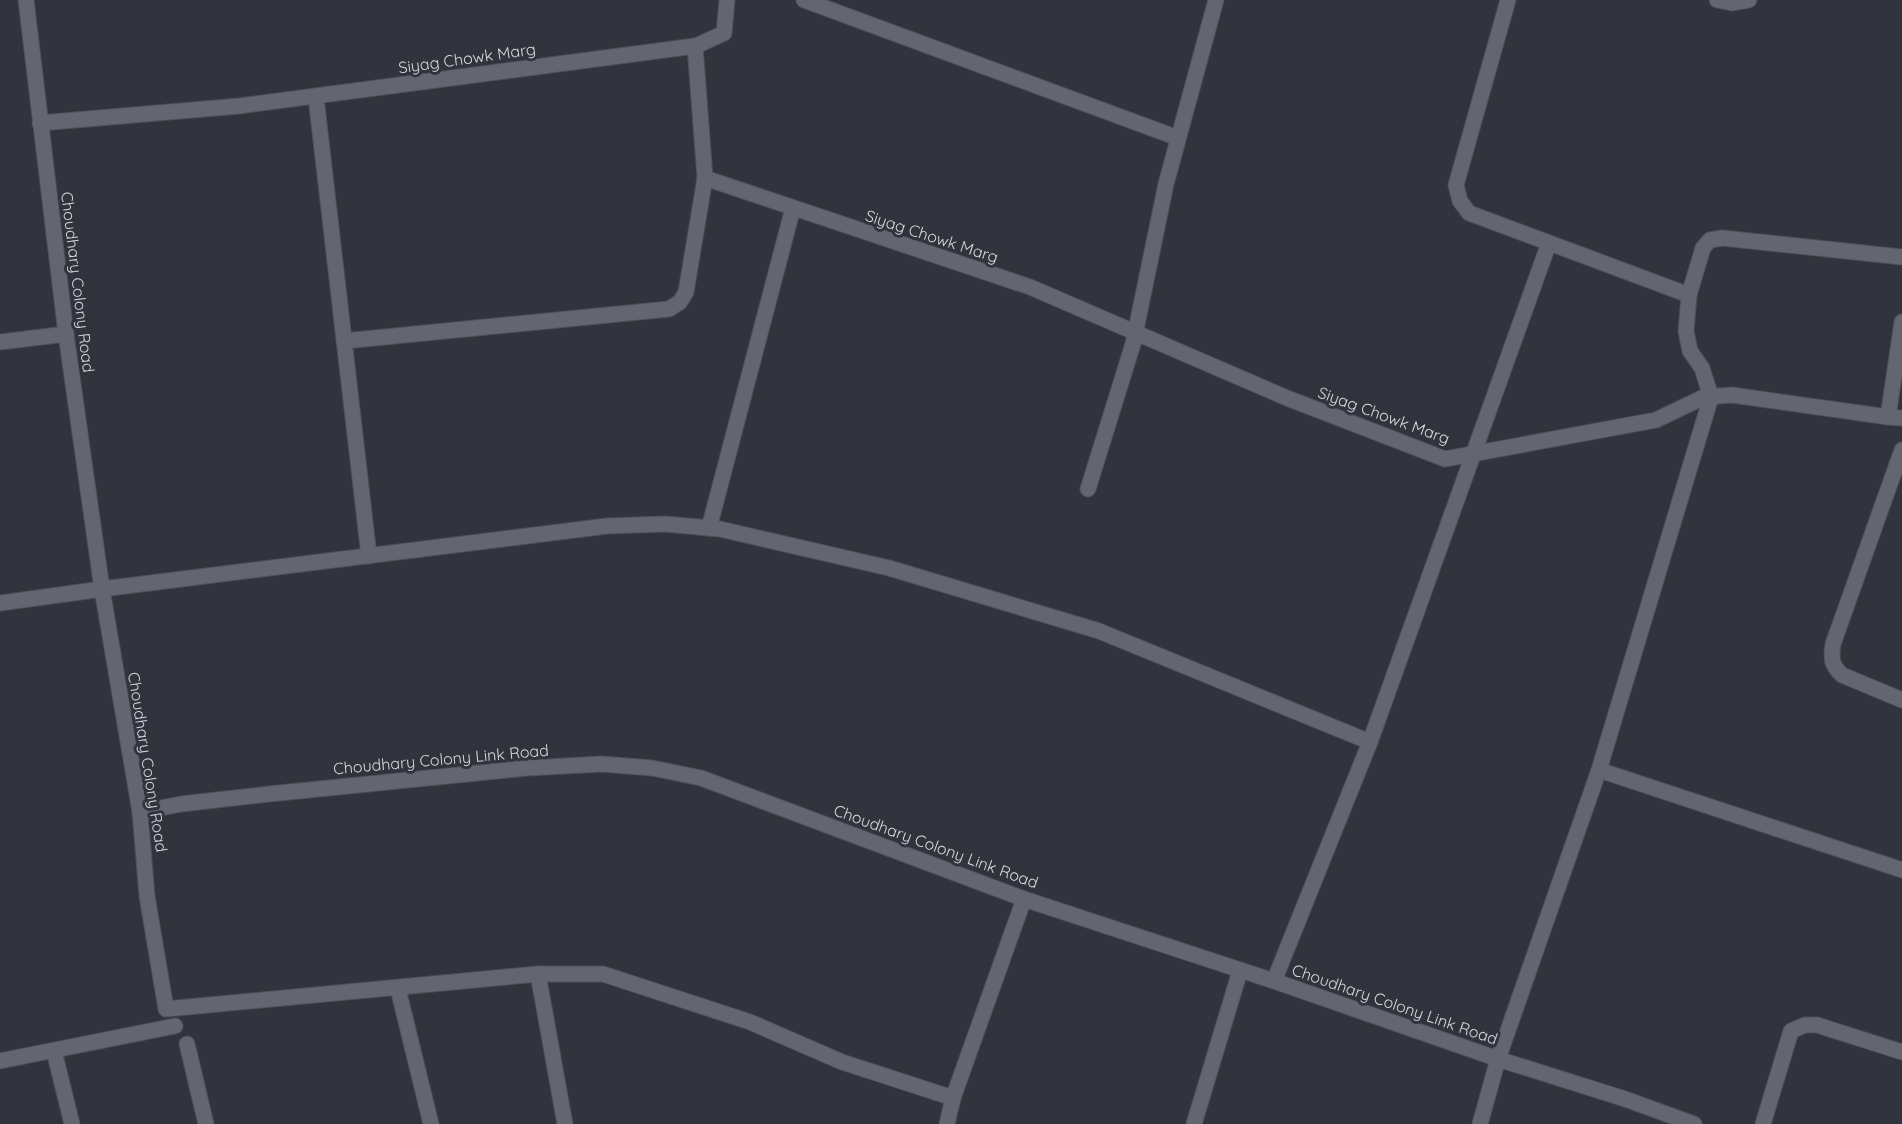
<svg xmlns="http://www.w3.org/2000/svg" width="1902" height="1124" viewBox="0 0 1902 1124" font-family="Quicksand,sans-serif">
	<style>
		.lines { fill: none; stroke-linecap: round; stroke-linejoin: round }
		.minor-casing { stroke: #4e5058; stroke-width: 17 }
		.minor { stroke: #636671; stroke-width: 15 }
		.labels { text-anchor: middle; stroke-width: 6; stroke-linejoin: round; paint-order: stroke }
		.street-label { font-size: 16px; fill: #d7d9df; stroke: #31333d }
	</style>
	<rect width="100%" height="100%" fill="#31333d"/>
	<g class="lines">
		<defs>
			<g id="minor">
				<path d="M26 0 66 334 102 589 140 812 147 896 166 1009 538 974 565 1124"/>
				<path d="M804 0 1178 138"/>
				<path d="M1508 0 1456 185 1460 201 1469 213 1689 295"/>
				<path d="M1717 0 1732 3 1749 0"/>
				<path d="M694 47 724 33 727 0"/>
				<path d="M317 106 369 556"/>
				<path d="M40 123 239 106 695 46 705 178 1030 287 1287 398 1445 459 1656 420 1704 397 1732 395 1888 417 1902 418"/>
				<path d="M1902 257 1722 238 1710 240 1703 248 1689 295 1686 331 1690 351 1702 368 1711 397 1599 770 1902 870"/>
				<path d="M344 341 669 309 680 302 686 292 705 178"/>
				<path d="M0 342 66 334"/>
				<path d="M1888 417 1902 322"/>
				<path d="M1902 450 1833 644C1831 658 1831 665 1842 675L1902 700"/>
				<path d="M1088 489 1133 344 1166 184 1216 0"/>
				<path d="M709 528 793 208"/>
				<path d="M0 603 102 589 607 526 665 524 720 529 889 568 1099 631 1370 742"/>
				<path d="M140 812 181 804 269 794 527 768 602 764 652 768 701 778 1024 899 1274 981 1498 1059 1625 1099 1694 1124"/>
				<path d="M538 974H603L750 1022 842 1062 953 1098"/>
				<path d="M1274 981 1370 742 1549 243"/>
				<path d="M400 997 431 1124"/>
				<path d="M187 1044 206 1124"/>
				<path d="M54 1051 72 1124"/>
				<path d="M0 1061 175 1026"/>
				<path d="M947 1124 953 1098 1024 899"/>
				<path d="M1194 1124 1240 971"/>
				<path d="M1480 1124 1498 1059 1599 770"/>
				<path d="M1763 1124 1791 1031 1805 1025H1817L1902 1052"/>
			</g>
		</defs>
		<!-- minor casing -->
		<use href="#minor" class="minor-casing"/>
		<!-- minor -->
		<use href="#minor" class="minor"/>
	</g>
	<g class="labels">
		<!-- street labels -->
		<g class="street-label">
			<text transform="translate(467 58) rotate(-8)" y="6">Siyag Chowk Marg</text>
			<text transform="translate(932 236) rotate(18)" y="6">Siyag Chowk Marg</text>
			<text transform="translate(78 282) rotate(83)" y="6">Choudhary Colony Road</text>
			<text transform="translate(1384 415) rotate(20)" y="6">Siyag Chowk Marg</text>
			<text transform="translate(441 759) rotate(-5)" y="6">Choudhary Colony Link Road</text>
			<text transform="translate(148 762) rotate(81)" y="6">Choudhary Colony Road</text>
			<text transform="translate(936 846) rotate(20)" y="6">Choudhary Colony Link Road</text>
			<text transform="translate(1395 1004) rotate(19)" y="6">Choudhary Colony Link Road</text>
		</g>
	</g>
</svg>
